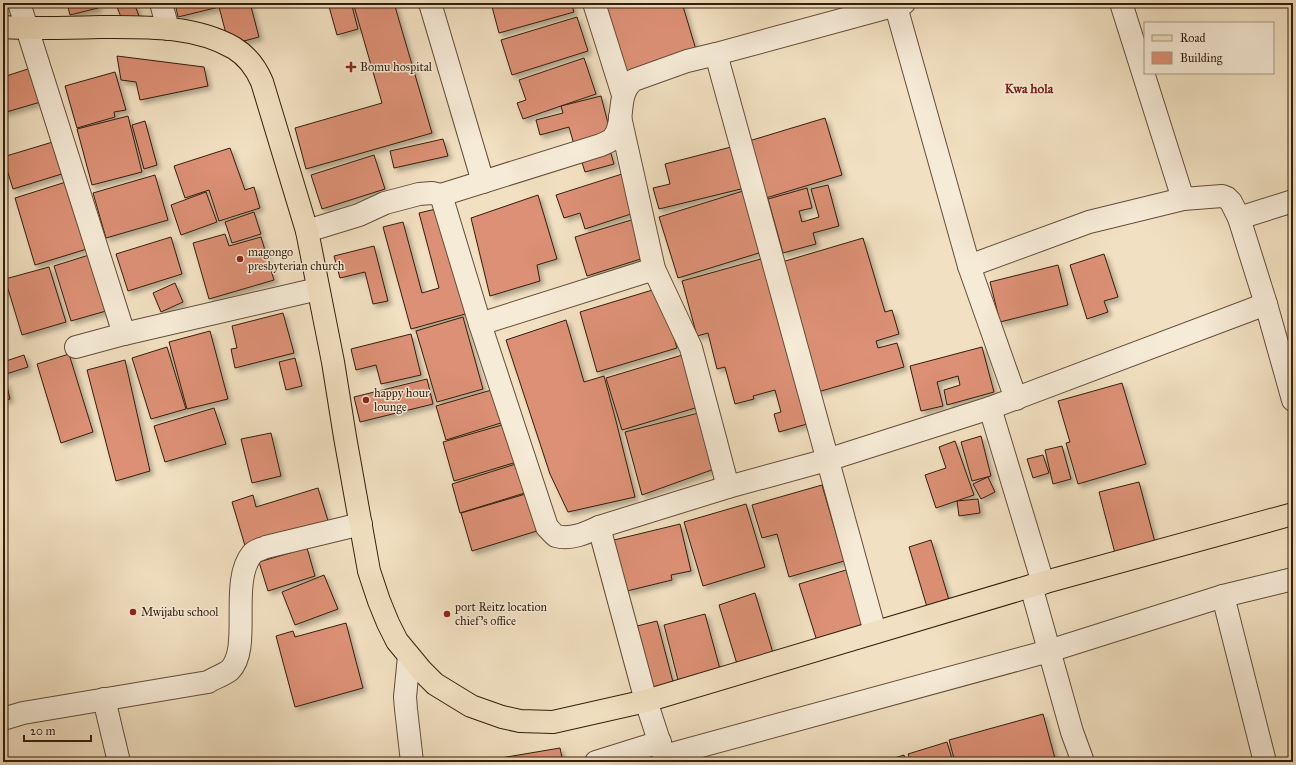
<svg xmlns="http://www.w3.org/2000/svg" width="1296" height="765" viewBox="0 0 1296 765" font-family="'IM FELL Great Primer',serif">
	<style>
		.building { fill: #dc9074; stroke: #341e0c; filter: url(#shadow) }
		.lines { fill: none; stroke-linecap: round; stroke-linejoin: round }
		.minor-casing { stroke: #634e39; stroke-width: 24 }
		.major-casing { stroke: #341e0c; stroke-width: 24 }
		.minor { stroke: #f6ebd7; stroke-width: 22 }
		.major { stroke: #f1e0c1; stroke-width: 22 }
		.poi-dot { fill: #8f2418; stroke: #f6ebd7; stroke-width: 1.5 }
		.labels { text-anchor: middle; stroke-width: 3; stroke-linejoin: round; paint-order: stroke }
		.poi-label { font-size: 12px; fill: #341e0c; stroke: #f6ebd7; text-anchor: start }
		.neighbourhood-label { font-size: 13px; font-weight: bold; fill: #7a1f14; stroke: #f6ebd7 }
	</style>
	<defs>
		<filter id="shadow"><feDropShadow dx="3.5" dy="3.5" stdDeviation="2" flood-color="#0004"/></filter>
	</defs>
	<rect width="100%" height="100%" fill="#f1e0c1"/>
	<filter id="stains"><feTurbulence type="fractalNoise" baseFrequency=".005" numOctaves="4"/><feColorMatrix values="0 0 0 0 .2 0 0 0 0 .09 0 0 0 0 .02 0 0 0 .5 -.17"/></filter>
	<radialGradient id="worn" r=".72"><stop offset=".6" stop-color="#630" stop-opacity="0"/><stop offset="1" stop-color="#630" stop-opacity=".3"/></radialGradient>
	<!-- building -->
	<g class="building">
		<path d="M67 3H97L98 8 70 15Z"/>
		<path d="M130 3H134L139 16 123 22 117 7Z"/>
		<path d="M175 3H250L259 37 229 45 219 7 178 17Z"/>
		<path d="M328 3H362L352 6 358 29 337 35Z"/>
		<path d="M366 3H394L432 133 306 169 295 128 382 103 354 6Z"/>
		<path d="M491 3H571L574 12 499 33Z"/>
		<path d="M608 3H682L697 53 625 75 604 4Z"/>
		<path d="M577 17 588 51 512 75 501 40Z"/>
		<path d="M117 56 204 67 208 86 140 100 136 82 121 80Z"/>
		<path d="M584 58 596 94 523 119 517 103 526 100 519 80Z"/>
		<path d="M34 67 44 101 3 113V77Z"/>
		<path d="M115 72 126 110 114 112 115 117 77 128 65 86Z"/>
		<path d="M601 96 612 139 575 148 569 127 540 135 536 120 563 113 561 106Z"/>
		<path d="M128 116 142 172 92 185 77 129Z"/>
		<path d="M825 118 842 175 766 198 749 141Z"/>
		<path d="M145 121 157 165 144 169 132 125Z"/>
		<path d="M443 139 448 156 394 168 390 151Z"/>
		<path d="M56 141 65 173 13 189 3 157Z"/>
		<path d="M735 146 745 188 659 209 653 188 670 184 665 164Z"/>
		<path d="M609 147 614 164 585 172 580 156Z"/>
		<path d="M230 148 245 190 254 187 260 208 219 221 209 190 185 198 174 166Z"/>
		<path d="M374 155 385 189 322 209 311 175Z"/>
		<path d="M622 174 634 213 585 229 580 213 564 218 556 195Z"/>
		<path d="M155 175 168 220 106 238 93 193Z"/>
		<path d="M69 181 90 248 35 265 15 198Z"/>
		<path d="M828 185 839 226 813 233 816 244 783 253 768 199 807 188 812 208 799 211 802 222 819 217 811 189Z"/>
		<path d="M743 191 762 252 678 278 659 217Z"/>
		<path d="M206 192 217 222 181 235 171 205Z"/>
		<path d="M538 195 557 259 537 265 540 281 490 296 471 218Z"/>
		<path d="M440 208 469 313 411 329 383 227 403 222 422 293 439 288 419 213Z"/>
		<path d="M254 212 261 234 232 243 225 222Z"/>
		<path d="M638 218 650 256 587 276 575 237Z"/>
		<path d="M225 234 229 246 261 237 274 280 209 299 193 243Z"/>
		<path d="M171 237 182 274 128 291 116 254Z"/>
		<path d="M863 238 885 312 892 310 899 334 876 341 878 348 897 343 904 367 818 392 782 262Z"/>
		<path d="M374 246 388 301 373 304 365 272 340 278 334 256Z"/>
		<path d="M1104 254 1118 297 1104 301 1108 312 1087 319 1070 265Z"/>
		<path d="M89 255 106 311 71 321 54 266Z"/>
		<path d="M768 257 814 422 779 432 774 414 781 412 775 390 753 396 754 399 735 404 725 367 717 369 708 333 697 336 682 281Z"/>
		<path d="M1058 265 1068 305 1000 322 990 282Z"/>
		<path d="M49 267 66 322 22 335 5 279Z"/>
		<path d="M175 283 183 302 161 312 153 293Z"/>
		<path d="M659 288 677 348 597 372 580 312Z"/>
		<path d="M283 313 294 353 235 368 231 349 237 348 232 326Z"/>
		<path d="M463 317 483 389 437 402 416 331Z"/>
		<path d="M566 320 584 382 604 376 616 421 635 497 568 512 550 474 506 340Z"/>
		<path d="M210 331 228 399 187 409 169 342Z"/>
		<path d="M411 334 421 375 381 384 376 365 356 370 351 349Z"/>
		<path d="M167 347 186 409 151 419 132 358Z"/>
		<path d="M982 347 994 392 947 405 944 390 960 385 958 376 937 382 943 406 921 411 910 366Z"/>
		<path d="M689 353 705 405 622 430 606 378Z"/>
		<path d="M69 354 93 432 61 443 37 364Z"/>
		<path d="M24 355 28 367 3 375V362Z"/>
		<path d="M295 358 302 386 286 390 279 362Z"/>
		<path d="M125 360 150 471 116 481 87 370Z"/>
		<path d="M427 379 433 404 360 422 354 397Z"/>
		<path d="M6 382 10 399 3 401V383Z"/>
		<path d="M1122 383 1146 464 1078 484 1066 443 1070 442 1058 401Z"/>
		<path d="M495 389 504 422 446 440 436 406Z"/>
		<path d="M214 408 226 444 165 462 154 426Z"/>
		<path d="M706 411 717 468 642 495 625 432Z"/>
		<path d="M509 423 520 461 454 481 443 442Z"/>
		<path d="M271 433 281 476 252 483 241 439Z"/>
		<path d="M981 436 991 476 972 481 961 442Z"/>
		<path d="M955 441 974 495 936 508 925 475 946 468 939 447Z"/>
		<path d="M1062 446 1071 479 1053 484 1045 450Z"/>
		<path d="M1043 455 1049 473 1033 478 1027 459Z"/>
		<path d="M519 463 528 492 460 513 452 484Z"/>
		<path d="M988 477 995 492 981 499 973 484Z"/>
		<path d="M1139 482 1156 546 1116 557 1099 492Z"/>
		<path d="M822 485 844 561 789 577 777 534 762 538 752 505Z"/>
		<path d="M318 488 329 524 246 549 232 502 253 495 256 507Z"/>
		<path d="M529 493 540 530 472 551 461 513Z"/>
		<path d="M978 499 980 513 959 516 957 501Z"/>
		<path d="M746 504 765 567 703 586 684 522Z"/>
		<path d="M680 524 691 571 671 575 672 580 627 591 614 540Z"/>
		<path d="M931 540 949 600 927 607 909 547Z"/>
		<path d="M307 548 315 576 268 591 259 562Z"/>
		<path d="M846 570 864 627 817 641 799 584Z"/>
		<path d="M324 575 338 609 295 625 282 592Z"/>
		<path d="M755 593 773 653 737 664 719 605Z"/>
		<path d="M705 614 720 669 678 680 664 625Z"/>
		<path d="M657 621 673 682 653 688 637 626Z"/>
		<path d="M346 623 363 688 295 707 276 636 293 631 295 637Z"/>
		<path d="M1043 714 1056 762H955L949 740Z"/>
		<path d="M947 742 953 762H911L908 754Z"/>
		<path d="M560 748 563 762H483V761Z"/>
		<path d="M904 755 906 762H882Z"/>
	</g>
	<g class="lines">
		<defs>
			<g id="minor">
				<path d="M19 3 124 334"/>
				<path d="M161 3 168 29"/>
				<path d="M430 3 483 182"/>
				<path d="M594 3 623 95"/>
				<path d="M895 3 969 266 1016 399"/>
				<path d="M1121 3 1183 199"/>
				<path d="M716 54 875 632"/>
				<path d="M620 117 654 269 691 348 728 487"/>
				<path d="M441 195 480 324 547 527C550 530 553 534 556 536 571 540 586 533 599 527L728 487 827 460 990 408 1266 304 1293 400"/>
				<path d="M1239 218 1293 201"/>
				<path d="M307 231 359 215 385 203 419 194 432 193 441 195 601 145C605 143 609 142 612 139 627 126 614 94 634 80L687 61 716 54 904 3"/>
				<path d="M969 266 1089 222 1183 199 1222 196 1227 198 1231 202 1239 218 1266 304"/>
				<path d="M480 324 654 269"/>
				<path d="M76 347 124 334 318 289"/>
				<path d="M990 408 1043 583"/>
				<path d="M599 527 646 701 666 762"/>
				<path d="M1031 586 1072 732 1083 762"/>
				<path d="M1223 596 1265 762"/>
				<path d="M409 656 405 697 406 709 412 762"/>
				<path d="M104 699 119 762"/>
				<path d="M3 719 23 713 208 682C214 678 224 675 230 670 252 648 229 582 252 554 255 550 262 549 266 547L361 524"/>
				<path d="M664 756 1049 651 1223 596 1293 579"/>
				<path d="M596 762 660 742"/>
			</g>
			<path id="major" d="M3 27C35 29 68 28 100 27 144 27 194 25 234 48 247 56 256 68 262 82L307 231 333 362 345 437 369 571 379 601 388 623 397 641 421 670 435 684 471 706 502 717 520 721 553 722 646 701 1031 586 1293 514"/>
		</defs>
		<!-- minor casing -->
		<use href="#minor" class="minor-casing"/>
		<!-- major casing -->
		<use href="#major" class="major-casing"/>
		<!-- minor -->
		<use href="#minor" class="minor"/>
		<!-- major -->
		<use href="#major" class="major"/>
	</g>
	<!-- markers -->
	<g class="poi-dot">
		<path d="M349 61h4v4h4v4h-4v4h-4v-4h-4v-4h4z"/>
		<circle cx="240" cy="259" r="4"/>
		<circle cx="366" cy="400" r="4"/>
		<circle cx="133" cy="612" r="4"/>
		<circle cx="447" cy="614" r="4"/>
	</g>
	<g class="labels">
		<!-- poi labels -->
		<g class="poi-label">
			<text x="360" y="71">Bomu hospital</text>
			<text x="248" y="256">magongo<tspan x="248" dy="14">presbyterian church</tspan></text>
			<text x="374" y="397">happy hour<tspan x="374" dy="14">lounge</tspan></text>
			<text x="455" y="611">port Reitz location<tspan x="455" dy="14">chief's office</tspan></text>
			<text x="141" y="616">Mwijabu school</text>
		</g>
		<!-- neighbourhood labels -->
		<g class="neighbourhood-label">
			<text x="1029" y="93">Kwa hola</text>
		</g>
	</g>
	<!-- margin -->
	<rect width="1296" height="765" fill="none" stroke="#f1e0c1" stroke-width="16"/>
	<rect x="4" y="4" width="1288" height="757" fill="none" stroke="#341e0c" stroke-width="2"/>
	<rect x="8" y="8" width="1280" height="749" fill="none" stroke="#341e0c"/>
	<!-- legend -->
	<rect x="1144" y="22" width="130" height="52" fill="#f6ebd7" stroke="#a89986"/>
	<rect x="1152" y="35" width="20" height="6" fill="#f1e0c1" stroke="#a89986"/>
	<text x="1180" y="42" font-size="12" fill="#341e0c">Road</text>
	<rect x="1152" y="52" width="20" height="12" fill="#dc9074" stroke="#a89986"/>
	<text x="1180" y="62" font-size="12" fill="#341e0c">Building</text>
	<!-- scale -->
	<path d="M24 735v6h67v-6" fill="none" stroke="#341e0c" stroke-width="2"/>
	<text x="30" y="735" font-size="12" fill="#341e0c" stroke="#f6ebd7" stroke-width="3" paint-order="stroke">20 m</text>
	<rect width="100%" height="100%" filter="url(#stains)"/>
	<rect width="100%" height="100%" fill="url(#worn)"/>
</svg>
